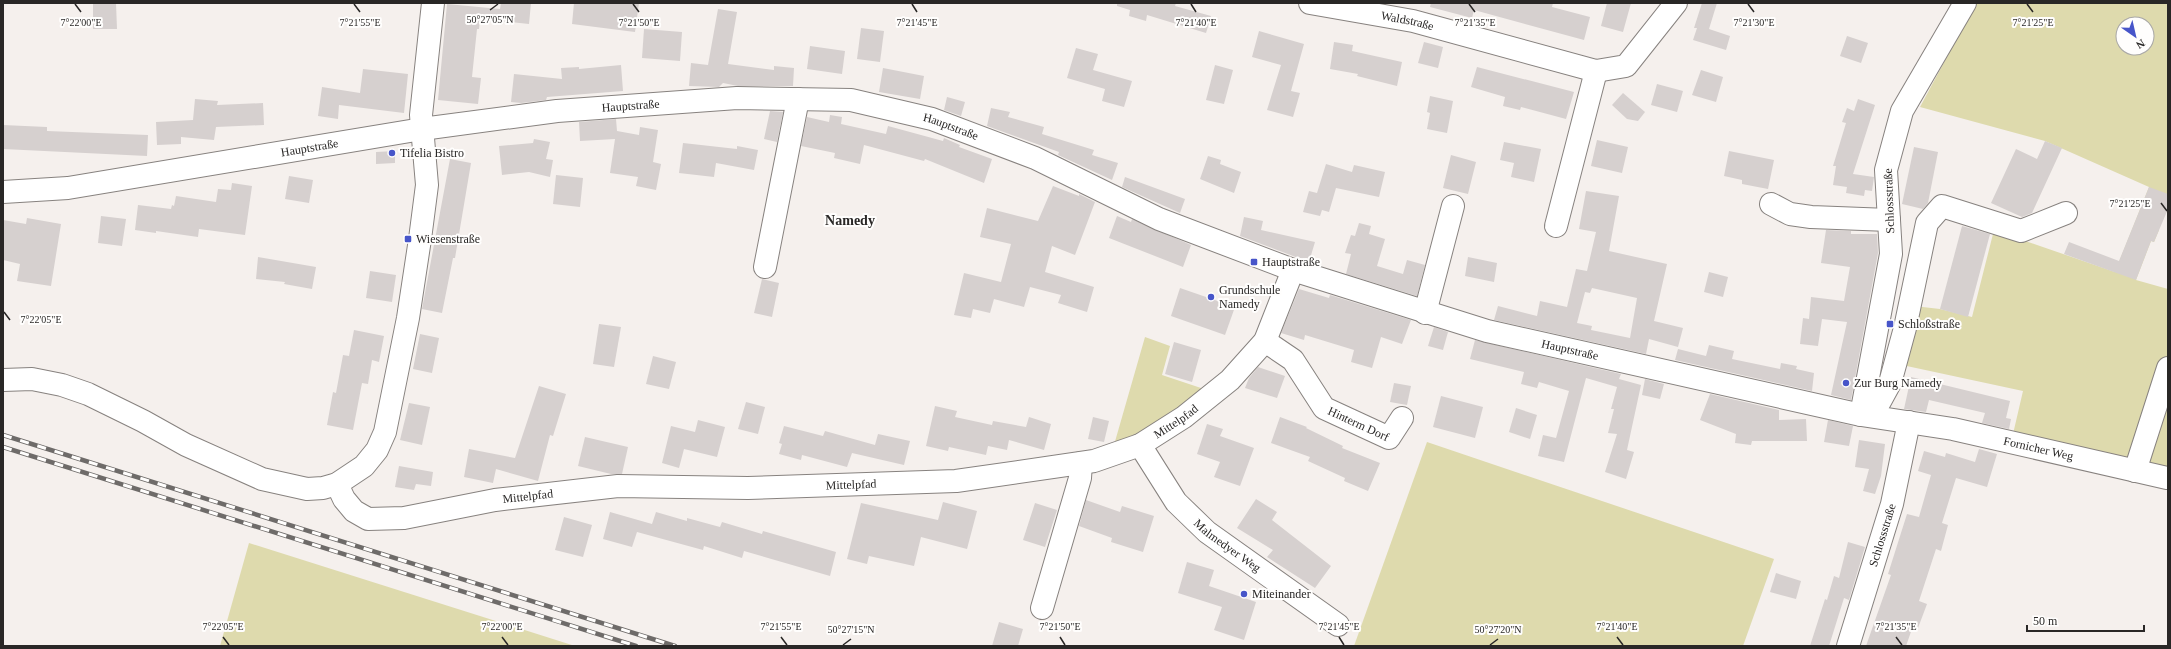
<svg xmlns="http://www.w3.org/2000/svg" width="2171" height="649" viewBox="0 0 2171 649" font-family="'Times New Roman',serif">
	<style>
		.green { fill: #dedaad; fill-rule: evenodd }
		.building { fill: #d6d0cf; fill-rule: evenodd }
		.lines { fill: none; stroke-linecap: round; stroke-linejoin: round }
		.minor-casing { stroke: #87827f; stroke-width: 24 }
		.minor { stroke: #fff; stroke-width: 22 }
		.rail-casing { stroke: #6e6b69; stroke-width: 4.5 }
		.rail { stroke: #fffefd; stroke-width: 3; stroke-dasharray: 9; stroke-linecap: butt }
		.ticks { fill: none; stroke: #292726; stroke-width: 1.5 }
		.poi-dot { fill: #4755c9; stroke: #fffefd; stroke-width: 1.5 }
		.labels { text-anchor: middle; stroke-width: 4; stroke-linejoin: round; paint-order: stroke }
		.street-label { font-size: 12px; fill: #292726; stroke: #fffefd }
		.poi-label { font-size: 12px; fill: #292726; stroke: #fffefd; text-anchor: start }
		.quarter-label { font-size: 14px; font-weight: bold; fill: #292726; stroke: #fffefd }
		.ticks-label { font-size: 10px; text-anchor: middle; fill: #292726; stroke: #fffefd; stroke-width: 4; stroke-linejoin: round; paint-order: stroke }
	</style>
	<rect width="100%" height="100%" fill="#f5f0ed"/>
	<!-- green -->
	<g class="green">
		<path d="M1976 3H2168V213L2164 211 2157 229 2159 230 2154 242 2151 241 2136 280 2168 289V474L2013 434 2023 391 1902 365 1914 306 1940 309 1972 317 1994 230 2115 272 2149 187 2045 141 1920 107ZM2123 24H2147V48H2123Z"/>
		<path d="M1145 337 1170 346 1162 375 1204 389 1140 435 1114 445Z"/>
		<path d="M1427 442 1774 559 1743 646H1354Z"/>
		<path d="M249 543 575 646H220Z"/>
	</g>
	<!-- building -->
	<g class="building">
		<path d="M93 3H116L117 29H93Z"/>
		<path d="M501 3H531L529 24 480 19 479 29H477L472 77 481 78 478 104 438 100 447 4 500 9Z"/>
		<path d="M574 3H639L635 32 572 24Z"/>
		<path d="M1117 3H1176L1175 6 1211 16 1206 33 1147 15 1146 21 1129 16 1130 10 1117 6Z"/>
		<path d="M1431 3H1553L1552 7 1590 17 1584 40 1474 10 1472 18 1430 7Z"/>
		<path d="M1607 3H1631L1623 32 1601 26Z"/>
		<path d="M1702 3H1717L1709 29 1730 36 1726 50 1693 40 1697 28H1694Z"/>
		<path d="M718 9 737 12 728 64 774 70V66L794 68 793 86H738L723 83 719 87 689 86 691 63 708 65Z"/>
		<path d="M861 28 884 31 880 62 857 59Z"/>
		<path d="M644 29 682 32 680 61 642 58Z"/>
		<path d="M1259 31 1304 44 1291 91 1300 93 1293 117 1267 110 1281 65 1252 57Z"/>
		<path d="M1847 36 1868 43 1861 63 1840 56Z"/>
		<path d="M1334 42 1353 45 1352 51 1402 62 1397 86 1357 76 1358 74 1330 69Z"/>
		<path d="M1424 42 1443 47 1438 68 1418 63Z"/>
		<path d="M810 46 845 51 842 74 807 69Z"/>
		<path d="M1076 48 1098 54 1093 70 1132 81 1124 107 1102 101 1105 89 1067 78Z"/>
		<path d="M621 65 623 91 547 97 546 100 521 103 511 102 514 74 562 79 561 68 579 67V69Z"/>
		<path d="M1215 65 1233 70 1224 104 1206 100Z"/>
		<path d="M1477 67 1574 92 1566 119 1521 107 1520 110 1503 106 1505 97 1471 87Z"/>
		<path d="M883 68 924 76 920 99 879 92Z"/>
		<path d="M363 69 408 74 404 113 339 105 338 119 318 116 322 87 360 93Z"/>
		<path d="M1701 70 1723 77 1716 102 1692 95Z"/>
		<path d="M1657 84 1683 91 1677 112 1651 105Z"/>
		<path d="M1623 93 1645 112 1638 121 1627 119 1612 105Z"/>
		<path d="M1430 96 1453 101 1447 133 1427 129 1430 113 1427 112Z"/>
		<path d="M947 97 965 102 961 116 944 110Z"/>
		<path d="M195 99 218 101 217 105 263 103 264 125 216 127 214 140 181 137V144L157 145 156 122 193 120Z"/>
		<path d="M1858 99 1875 105 1853 174 1874 177 1872 191 1865 190 1864 196 1846 193 1847 187 1833 185 1836 166H1833L1846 123 1842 122 1847 108 1854 111Z"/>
		<path d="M991 108 1010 112 1008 117 1044 127 1042 134 1094 150 1092 155 1118 163 1112 180 1058 155 1059 152 987 126Z"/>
		<path d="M770 111 783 112 777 142 764 139Z"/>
		<path d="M830 115 842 117 841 124 886 134 888 126 943 141 944 138 960 145 959 147 992 159 984 183 925 159 924 161 864 145 860 164 834 158 835 153 801 146 807 117 829 122Z"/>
		<path d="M616 119 617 131 639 135 640 127 658 130 653 162 661 164 656 190 636 186 638 177 610 173 615 139 580 141 579 122Z"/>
		<path d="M3 125 47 127V131L148 135 147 156 3 149Z"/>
		<path d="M534 139 550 142 546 159 553 160 550 177 529 172 502 175 499 146 533 143Z"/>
		<path d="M1597 140 1628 147 1622 173 1591 166Z"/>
		<path d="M2045 141 2062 148 2032 213 2022 217 1991 203 2016 149 2037 159Z"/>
		<path d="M1504 142 1541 149 1534 182 1511 177 1514 163 1500 160Z"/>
		<path d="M683 143 737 149V146L758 150 754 170 716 163 714 177 679 173Z"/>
		<path d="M1914 147 1938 152 1928 203 1923 209 1902 204Z"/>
		<path d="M395 151V163L376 164V152Z"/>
		<path d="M1729 151 1774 160 1768 189 1742 184V180L1724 176Z"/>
		<path d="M1451 155 1476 162 1468 194 1443 188Z"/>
		<path d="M1208 156 1221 160 1220 164 1241 172 1234 193 1200 179Z"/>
		<path d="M450 159 471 163 455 258H453L442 313 422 309Z"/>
		<path d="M1326 164 1352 172 1354 165 1385 172 1379 197 1336 188 1329 212 1322 210 1320 216 1303 212 1309 191 1317 193Z"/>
		<path d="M556 175 583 178 580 207 553 204Z"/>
		<path d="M289 176 313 180 309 203 285 199Z"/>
		<path d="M1125 177 1185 199 1180 213 1122 187Z"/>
		<path d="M232 183 252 186 245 235 199 229 198 237 156 231V233L135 230 138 205 171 209 172 205 174 206 176 196 216 202 218 189 231 190Z"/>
		<path d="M1053 186 1079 196V194L1095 202 1075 255 1052 246 1045 272 1094 287 1087 312 1058 303 1061 295 1030 287 1024 307 994 299 990 313 973 309 971 318 954 315 964 273 1001 282 1011 244 980 237 987 208 1038 221Z"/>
		<path d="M2149 187 2168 194V209L2154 242 2151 241 2136 280 2064 254 2069 242 2119 261Z"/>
		<path d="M1586 191 1619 196 1609 251 1667 264 1654 321 1683 328 1678 347 1649 339 1646 354 1494 320 1498 306 1537 316 1540 301 1567 307 1576 269 1587 271 1596 232 1579 229ZM1592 288 1637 298 1630 338 1591 330 1592 326 1577 323 1585 292 1590 293Z"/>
		<path d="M101 216 126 219 122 246 98 243Z"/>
		<path d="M1117 216 1131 222 1132 219 1191 245 1183 267 1109 238Z"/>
		<path d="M1244 217 1263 221 1261 230 1315 242 1309 262 1240 236Z"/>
		<path d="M27 218 61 224 51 286 17 281 20 264 3 260V220L26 224Z"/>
		<path d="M1359 223 1371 226 1369 234 1385 239 1377 266 1403 274 1407 260 1425 265 1417 296 1346 274 1351 254 1345 253 1351 235 1355 236Z"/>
		<path d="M1962 226 1990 234 1968 317 1940 309Z"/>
		<path d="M1826 230 1851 231V234H1877L1878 253 1851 400 1831 395 1847 322 1822 319 1818 346 1800 344 1803 318 1809 319 1811 297 1844 301 1850 267 1821 263Z"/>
		<path d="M258 257 316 267 312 289 284 284 285 282 256 279Z"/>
		<path d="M1468 257 1497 263 1494 282 1465 276Z"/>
		<path d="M370 271 396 275 392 302 366 298Z"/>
		<path d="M1709 272 1728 277 1723 297 1704 292Z"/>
		<path d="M762 279 779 283 772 317 754 313Z"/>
		<path d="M1180 288 1235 307 1225 335 1171 316Z"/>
		<path d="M1299 289 1329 298 1330 295 1411 320 1402 344 1381 337 1372 368 1351 362 1354 350 1305 335 1304 340 1281 333Z"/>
		<path d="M599 324 621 327 614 367 593 364Z"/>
		<path d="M1434 327 1448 332 1443 350 1428 346Z"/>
		<path d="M354 330 384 336 379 362 372 360 368 384 362 383 353 430 327 425 333 392 336 393 343 355 349 356Z"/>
		<path d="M420 334 439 338 432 373 413 369Z"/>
		<path d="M1475 340 1621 374 1619 379 1641 385 1627 450 1634 452 1626 479 1605 472 1617 434 1608 433 1614 409H1611L1617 387 1586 378 1564 462 1538 456 1543 435 1556 438 1569 391 1539 382 1537 388 1521 384 1524 372 1470 359Z"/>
		<path d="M1174 342 1201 350 1192 382 1165 374Z"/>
		<path d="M1709 345 1734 351 1732 359 1780 369 1781 363 1797 366 1796 369 1814 373 1812 391 1675 360 1678 349 1706 356Z"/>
		<path d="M653 356 676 362 669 389 646 384Z"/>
		<path d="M1258 367 1285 376 1277 398 1245 388 1249 378Z"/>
		<path d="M1911 377 2010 401 2006 418 2011 419 2009 429 1982 423 1985 413 1929 400 1926 412 1904 409Z"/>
		<path d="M1645 379 1664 384 1660 399 1642 395Z"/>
		<path d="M1394 383 1411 386 1407 405 1390 402Z"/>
		<path d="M539 386 566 394 553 436 550 435 538 481 496 469 493 483 464 477 469 449 515 458Z"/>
		<path d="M1710 394 1779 410V420L1806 419 1807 441H1752L1751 445 1735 443 1736 434 1700 420Z"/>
		<path d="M1441 396 1483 407 1475 438 1433 427Z"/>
		<path d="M746 402 765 407 758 434 738 429Z"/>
		<path d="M409 403 430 407 422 445 400 440Z"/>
		<path d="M935 406 957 411 955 417 992 425 993 421 1026 427 1029 417 1051 424 1044 450 1009 440 1007 450 988 446 986 455 949 447 948 451 926 446Z"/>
		<path d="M1516 408 1537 415 1530 439 1509 432Z"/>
		<path d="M1093 417 1109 421 1104 442 1088 439Z"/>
		<path d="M1280 417 1307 427 1306 428 1343 446 1342 448 1380 463 1368 491 1344 481 1345 478 1308 461 1310 457 1271 443Z"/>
		<path d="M698 420 725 427 717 457 684 449 679 468 662 463 671 426 695 432Z"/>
		<path d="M1828 420 1853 426 1849 446 1824 442Z"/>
		<path d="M1207 424 1223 429 1220 436 1254 448 1240 486 1214 477 1220 462 1197 454Z"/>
		<path d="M784 426 823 436 825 431 875 445 878 434 910 441 904 465 852 453 847 467 802 455 801 460 779 454 782 444 779 443Z"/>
		<path d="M585 437 628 447 622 474H611L578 466Z"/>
		<path d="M1859 440 1885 444 1881 476 1875 494 1863 491 1869 469 1855 467Z"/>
		<path d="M1979 449 1997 454 1987 487 1956 478 1942 523 1948 525 1941 551 1936 549 1919 601 1927 604 1918 628 1913 626 1906 646H1866L1891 575 1888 574 1907 514 1919 517 1931 475 1918 471 1924 451 1945 457 1946 453 1975 462Z"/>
		<path d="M399 466 433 472 431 486 416 484 414 490 395 487Z"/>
		<path d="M1256 499 1277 512 1272 520 1331 566 1315 588 1267 557 1273 550 1237 528Z"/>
		<path d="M1086 500 1120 512 1122 506 1154 516 1143 552 1111 542 1112 538 1079 526Z"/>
		<path d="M943 502 977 511 967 549 921 537 914 566 869 556 867 564 847 559 861 503 938 520Z"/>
		<path d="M1035 503 1057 510 1045 547 1023 540Z"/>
		<path d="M610 512 652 524 656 512 687 521V518L720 527 722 522 762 534 763 531 836 552 830 576 744 551 742 558 704 546 703 550 637 532 632 547 603 539Z"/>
		<path d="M564 517 592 525 583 557 555 550Z"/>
		<path d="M1848 542 1865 547 1849 600 1844 598 1829 646H1810L1825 599 1827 600 1834 576 1839 578Z"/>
		<path d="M1187 562 1214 570 1209 586 1256 602 1244 640 1214 630 1222 607 1178 593Z"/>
		<path d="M1776 573 1801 581 1796 599 1770 592Z"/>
		<path d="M999 622 1023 629 1018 646H992Z"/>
	</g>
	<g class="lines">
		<defs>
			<g id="minor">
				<path id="s1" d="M1310 3 1413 21 1596 71 1626 66 1676 3"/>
				<path id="s2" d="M3 192 68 188 422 129 557 111 737 98 851 100 932 119 1035 158 1159 219 1293 270 1487 331 1861 415 1953 429 2167 478"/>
				<path d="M1771 204 1790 214 1811 217 1889 220"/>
				<path d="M1556 226 1596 71"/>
				<path d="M765 267 798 99"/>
				<path d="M1425 313 1453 206"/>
				<path id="s3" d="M1265 341 1293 360 1324 408 1389 438 1402 418"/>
				<path d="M3 380 32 379 62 385 88 394 143 421 186 445 262 479 307 489 323 488 337 484 364 466 377 450 385 432 408 318 420 239 427 185 421 115 433 3"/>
				<path d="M1861 415 1891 254 1886 170 1902 111 1965 3"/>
				<path d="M1872 416 1890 383 1905 328 1927 223 1942 206 2021 231 2066 213"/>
				<path id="s4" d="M1140 445 1176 502 1207 532 1338 625"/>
				<path d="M2135 471 2168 368"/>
				<path id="s5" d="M337 484 344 499 354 511 368 519 404 518 495 500 618 486 748 488 956 481 1094 461 1140 445 1184 417 1230 380 1265 341 1293 270"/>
				<path d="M1042 608 1080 478 1081 463"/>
				<path id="s6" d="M1848 646 1892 504 1909 422"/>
			</g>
		</defs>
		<!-- minor casing -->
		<use href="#minor" class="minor-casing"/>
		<!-- minor -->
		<use href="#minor" class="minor"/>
		<defs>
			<g id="rail">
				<path d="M3 435 675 646"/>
				<path d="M3 447 636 646"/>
			</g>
		</defs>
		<!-- rail casing -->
		<use href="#rail" class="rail-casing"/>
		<!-- rail -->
		<use href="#rail" class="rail"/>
	</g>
	<!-- ticks -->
	<path class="ticks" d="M75 4 81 12M354 4 360 12M633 4 639 12M912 4 917 12M1191 4 1196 12M1469 4 1475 12M1748 4 1754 12M2027 4 2033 12M490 10 498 4M2161 203 2167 211M4 312 10 320M223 637 229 645M502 637 508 645M781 637 787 645M1060 637 1065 645M1339 637 1344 645M1617 637 1623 645M1896 637 1902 645M843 645 851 639M1490 645 1498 639"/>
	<!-- markers -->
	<g class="poi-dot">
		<circle cx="392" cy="153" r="4"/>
		<rect x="404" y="235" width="8" height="8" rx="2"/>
		<rect x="1250" y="258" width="8" height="8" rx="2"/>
		<circle cx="1211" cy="297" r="4"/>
		<rect x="1886" y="320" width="8" height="8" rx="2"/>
		<circle cx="1846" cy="383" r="4"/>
		<circle cx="1244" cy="594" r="4"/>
	</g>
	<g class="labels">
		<!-- street labels -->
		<g class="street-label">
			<text dy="4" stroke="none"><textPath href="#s1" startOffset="99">Waldstraße</textPath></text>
			<text dy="4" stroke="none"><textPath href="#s2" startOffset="634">Hauptstraße</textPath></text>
			<text dy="4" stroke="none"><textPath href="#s2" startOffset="958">Hauptstraße</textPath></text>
			<text dy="4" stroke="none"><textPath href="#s2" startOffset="310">Hauptstraße</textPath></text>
			<text transform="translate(1889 201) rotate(-92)" y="4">Schlossstraße</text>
			<text dy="4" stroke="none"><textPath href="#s2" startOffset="1618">Hauptstraße</textPath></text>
			<text dy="4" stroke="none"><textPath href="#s5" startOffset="870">Mittelpfad</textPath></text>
			<text dy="4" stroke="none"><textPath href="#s3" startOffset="129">Hinterm Dorf</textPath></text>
			<text dy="4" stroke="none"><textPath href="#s2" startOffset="2097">Fornicher Weg</textPath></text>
			<text dy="4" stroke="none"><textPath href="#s5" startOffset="534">Mittelpfad</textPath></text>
			<text dy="4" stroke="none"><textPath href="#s5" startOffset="210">Mittelpfad</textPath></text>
			<text dy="4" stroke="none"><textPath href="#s6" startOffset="116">Schlossstraße</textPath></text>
			<text dy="4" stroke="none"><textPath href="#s4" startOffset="135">Malmedyer Weg</textPath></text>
		</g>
		<!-- poi labels -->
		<g class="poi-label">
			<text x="400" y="157">Tifelia Bistro</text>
			<text x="416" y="243">Wiesenstraße</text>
			<text x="1262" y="266">Hauptstraße</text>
			<text x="1219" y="294">Grundschule<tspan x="1219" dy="14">Namedy</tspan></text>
			<text x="1898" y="328">Schloßstraße</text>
			<text x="1854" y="387">Zur Burg Namedy</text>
			<text x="1252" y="598">Miteinander</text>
		</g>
		<!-- quarter labels -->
		<g class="quarter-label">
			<text x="850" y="225">Namedy</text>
		</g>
	</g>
	<g class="ticks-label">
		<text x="490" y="23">50°27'05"N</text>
		<text x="2033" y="26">7°21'25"E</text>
		<text x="81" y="26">7°22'00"E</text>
		<text x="360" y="26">7°21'55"E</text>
		<text x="917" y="26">7°21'45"E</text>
		<text x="1196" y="26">7°21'40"E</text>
		<text x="1475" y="26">7°21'35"E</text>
		<text x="1754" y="26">7°21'30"E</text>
		<text x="639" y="26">7°21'50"E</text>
		<text x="2130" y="207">7°21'25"E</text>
		<text x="41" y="323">7°22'05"E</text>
		<text x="223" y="630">7°22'05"E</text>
		<text x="502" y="630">7°22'00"E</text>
		<text x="781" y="630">7°21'55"E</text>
		<text x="1060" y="630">7°21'50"E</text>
		<text x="1339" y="630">7°21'45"E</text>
		<text x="1617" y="630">7°21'40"E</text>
		<text x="1896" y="630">7°21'35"E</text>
		<text x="851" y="633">50°27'15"N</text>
		<text x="1498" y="633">50°27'20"N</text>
	</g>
	<!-- border -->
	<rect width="2171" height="649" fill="none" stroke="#292726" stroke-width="8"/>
	<!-- north arrow -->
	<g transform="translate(2135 36) rotate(146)"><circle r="19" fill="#fffefd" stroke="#a9a8a7"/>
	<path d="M0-3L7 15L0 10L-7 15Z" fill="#4755c9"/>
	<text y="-6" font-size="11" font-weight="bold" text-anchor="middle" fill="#292726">N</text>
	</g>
	<!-- scale -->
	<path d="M2027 625v6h117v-6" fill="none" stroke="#292726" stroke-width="2"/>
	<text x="2033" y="625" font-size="12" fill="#292726" stroke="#fffefd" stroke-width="3" paint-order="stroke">50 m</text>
</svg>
